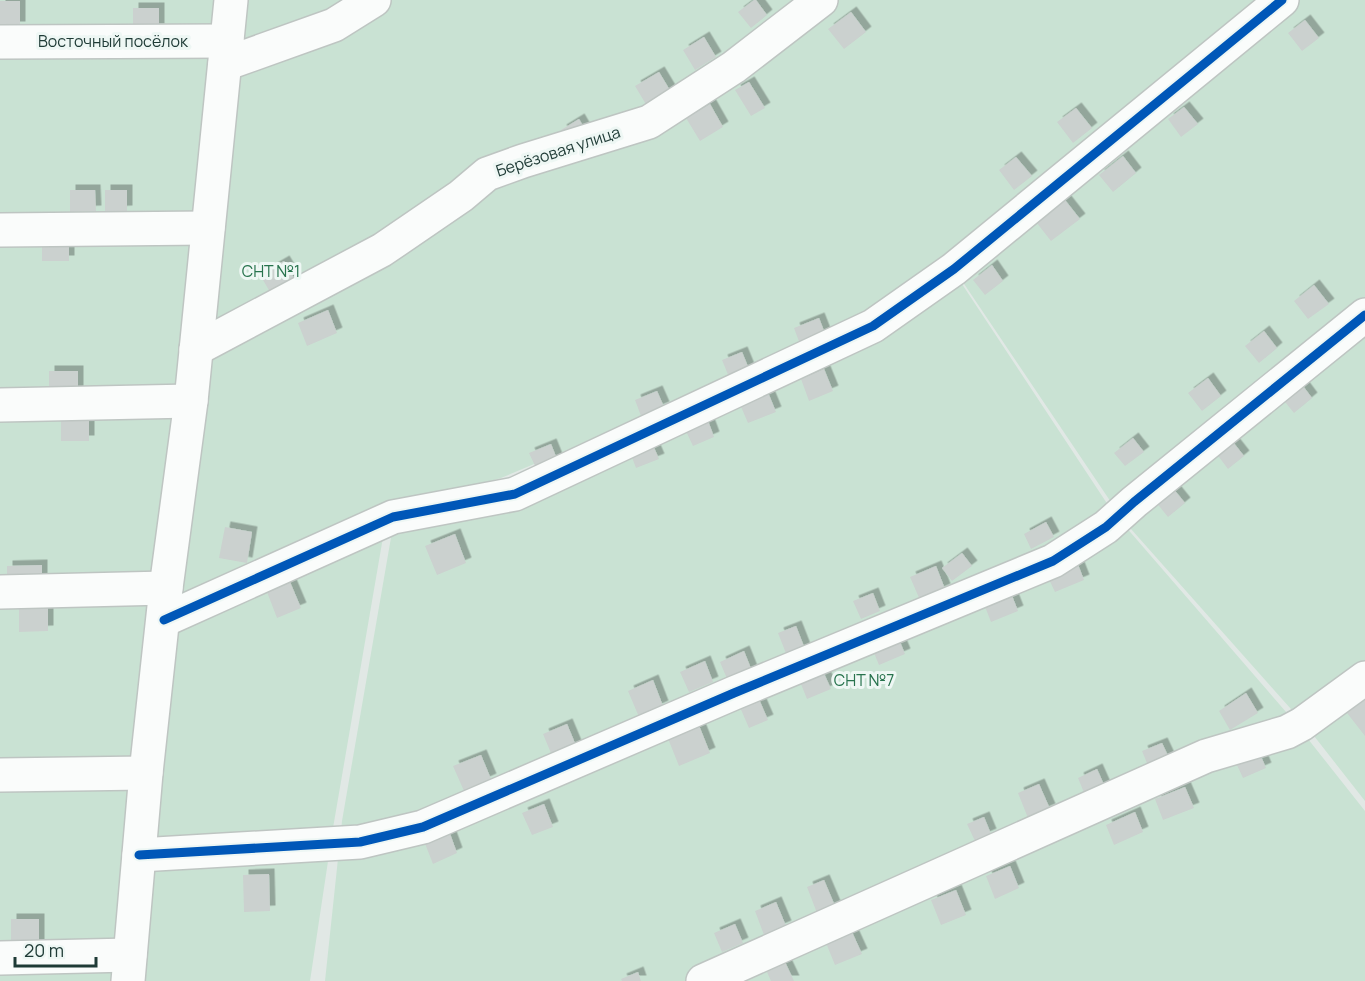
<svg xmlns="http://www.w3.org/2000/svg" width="1365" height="981" viewBox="0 0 1365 981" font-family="Manrope,sans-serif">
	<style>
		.green { fill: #c9e2d3 }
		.building { fill: #cbd1cf; filter: url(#shadow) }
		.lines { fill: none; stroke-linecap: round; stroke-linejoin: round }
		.minor-casing { stroke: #bec5c2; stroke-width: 36 }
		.minor { stroke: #fafcfb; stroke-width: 33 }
		.cycleway-casing { stroke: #eef7f4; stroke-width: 13 }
		.cycleway { stroke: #0057b8; stroke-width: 9 }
		.labels { text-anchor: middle; stroke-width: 6; stroke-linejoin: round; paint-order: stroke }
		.street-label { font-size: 16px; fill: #1f3b36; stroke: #eef7f4 }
		.park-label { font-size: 16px; fill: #27734d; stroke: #eef7f4 }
	</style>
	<defs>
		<filter id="shadow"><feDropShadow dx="5.5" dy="-5.5" stdDeviation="0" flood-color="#0004"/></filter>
	</defs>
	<rect width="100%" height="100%" fill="#e1e8e5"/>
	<!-- green -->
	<g class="green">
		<path d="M0 0H1365V801L1307 727 1123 520 952 266 870 323 501 478 432 498 387 514 333 828 310 981H0Z"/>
		<path d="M962 284 1112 511 1293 720 1365 811V981H325L342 821 393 526 522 508 857 353Z"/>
	</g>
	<!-- building -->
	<g class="building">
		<path d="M754 0H756L767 15 751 28 738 12Z"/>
		<rect x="0" y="1" width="20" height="26"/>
		<rect x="133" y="8" width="26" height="21"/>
		<path d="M851 12 866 32 844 49 828 29Z"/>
		<path d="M1305 20 1319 38 1302 51 1288 33Z"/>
		<path d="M704 37 716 57 695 70 683 50Z"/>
		<path d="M659 72 671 92 647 106 635 86Z"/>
		<path d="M749 82 765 108 751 116 735 90Z"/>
		<path d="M710 104 723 127 700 141 686 118Z"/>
		<path d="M1184 107 1198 124 1181 137 1168 119Z"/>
		<path d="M1076 108 1092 128 1073 143 1057 122Z"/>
		<path d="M579 119 590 138 573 149 561 130Z"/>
		<path d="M1123 156 1136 173 1113 192 1099 175Z"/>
		<path d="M1016 157 1032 176 1014 190 999 170Z"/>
		<path d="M70 190H95L96 211 70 212Z"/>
		<path d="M105 190H127V211L105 212Z"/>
		<path d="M1065 200 1080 219 1051 241 1036 222Z"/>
		<rect x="42" y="239" width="27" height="22"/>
		<path d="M284 261 297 283 273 297 260 275Z"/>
		<path d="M992 265 1003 281 985 295 973 280Z"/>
		<path d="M1314 285 1329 304 1308 319 1294 301Z"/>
		<path d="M328 310 337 333 307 346 298 323Z"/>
		<path d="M819 318 826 336 801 347 794 328Z"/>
		<path d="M1264 331 1277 348 1259 363 1245 346Z"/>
		<path d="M742 352 749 369 729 377 722 360Z"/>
		<path d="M824 369 833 391 809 401 801 379Z"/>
		<rect x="49" y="371" width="29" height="22"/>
		<path d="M1208 378 1221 396 1202 411 1188 393Z"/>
		<path d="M1300 382 1312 398 1294 413 1281 397Z"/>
		<path d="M767 390 776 412 748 423 739 402Z"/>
		<path d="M657 391 664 407 641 416 635 400Z"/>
		<rect x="61" y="414" width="28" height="27"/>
		<path d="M707 418 714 437 693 446 684 427Z"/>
		<path d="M1229 437 1244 456 1228 469 1213 449Z"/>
		<path d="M1133 438 1144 452 1125 466 1114 453Z"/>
		<path d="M652 443 659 459 636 468 630 452Z"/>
		<path d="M551 444 557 459 536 468 529 453Z"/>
		<path d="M1172 487 1185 503 1168 517 1155 501Z"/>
		<path d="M1046 522 1054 537 1031 549 1024 534Z"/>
		<path d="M225 527 252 532 247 563 219 558Z"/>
		<path d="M455 534 466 563 437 575 425 546Z"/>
		<path d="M962 553 972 566 952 581 942 568Z"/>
		<path d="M1077 562 1084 580 1055 592 1047 575Z"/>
		<path d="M42 565V584H7V566Z"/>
		<path d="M936 566 945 589 920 600 910 577Z"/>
		<path d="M290 582 301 608 277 618 267 592Z"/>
		<path d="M1009 588 1018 611 991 622 982 599Z"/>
		<path d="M873 593 880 611 861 619 853 601Z"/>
		<path d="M19 601H48V631L19 632Z"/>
		<path d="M796 626 805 649 787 656 778 633Z"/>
		<path d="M898 637 905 654 879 665 872 648Z"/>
		<path d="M744 651 752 671 728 681 720 662Z"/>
		<path d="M705 661 713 682 689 692 680 672Z"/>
		<path d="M822 669 831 689 807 699 799 679Z"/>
		<path d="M653 680 663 706 639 717 628 691Z"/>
		<path d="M1246 693 1258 713 1230 730 1219 711Z"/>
		<path d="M758 697 768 720 749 728 739 705Z"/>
		<path d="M1365 699V736L1347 713Z"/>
		<path d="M698 723 710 753 679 766 667 736Z"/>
		<path d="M567 724 577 748 553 758 543 734Z"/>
		<path d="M1162 743 1170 760 1149 768 1142 751Z"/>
		<path d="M1260 754 1266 768 1243 778 1236 763Z"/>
		<path d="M481 755 491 779 464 791 453 766Z"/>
		<path d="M1097 769 1105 787 1085 795 1078 778Z"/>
		<path d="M1039 784 1050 809 1028 818 1018 793Z"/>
		<path d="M1185 787 1194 808 1163 820 1155 799Z"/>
		<path d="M544 804 553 827 532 835 522 813Z"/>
		<path d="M1135 812 1143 832 1114 845 1106 825Z"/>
		<path d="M984 817 991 834 975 841 967 824Z"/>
		<path d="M449 831 457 853 433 864 424 841Z"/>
		<path d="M1010 866 1019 888 995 899 986 876Z"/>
		<path d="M269 874 270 911 244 912 243 875Z"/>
		<path d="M824 880 835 906 817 913 807 887Z"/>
		<path d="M956 890 966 915 941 925 931 900Z"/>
		<path d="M776 902 786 926 764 935 755 911Z"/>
		<rect x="11" y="919" width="28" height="28"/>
		<path d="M735 924 743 943 722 952 714 933Z"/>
		<path d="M852 932 862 954 835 965 826 943Z"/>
		<path d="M785 962 794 981H771L767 972Z"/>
		<path d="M638 972 641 981H622L621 979Z"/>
	</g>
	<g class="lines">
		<defs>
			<g id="minor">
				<path d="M0 42 227 41"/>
				<path d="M225 64 334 25 374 0"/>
				<path d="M0 230 208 228"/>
				<path d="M196 349 382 250 461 196 487 174 523 161 649 122 734 67 821 0"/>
				<path d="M0 405 191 401"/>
				<path d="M0 592 166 588"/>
				<path d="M164 620 393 517 515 494 873 326 954 269 1282 0"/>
				<path d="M0 775 146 773"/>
				<path d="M139 855 360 842 423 827 734 693 1053 561 1106 527 1134 502 1365 315"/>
				<path d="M0 958 130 955"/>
				<path d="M128 981 146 773 166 588 191 401 231 0"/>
				<path d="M703 981 1206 756 1287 732 1302 724 1365 678"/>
			</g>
		</defs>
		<!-- minor casing -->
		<use href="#minor" class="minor-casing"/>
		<!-- minor -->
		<use href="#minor" class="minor"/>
		<defs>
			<g id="cycleway">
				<path d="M164 620 393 517 515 494 873 326 954 269 1282 0"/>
				<path d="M139 855 360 842 423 827 734 693 1053 561 1106 527 1134 502 1365 315"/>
			</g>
		</defs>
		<!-- cycleway casing -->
		<use href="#cycleway" class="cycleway-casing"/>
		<!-- cycleway -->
		<use href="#cycleway" class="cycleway"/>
	</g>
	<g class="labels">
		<!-- street labels -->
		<g class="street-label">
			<text x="113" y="47">Восточный посёлок</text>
			<text transform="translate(558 151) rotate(-18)" y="6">Берёзовая улица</text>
		</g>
		<!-- park labels -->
		<g class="park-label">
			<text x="271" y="277">СНТ №1</text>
			<text x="864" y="686">СНТ №7</text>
		</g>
	</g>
	<!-- scale -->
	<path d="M15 957v9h81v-9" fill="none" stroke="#1f3b36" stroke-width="3"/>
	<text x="24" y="957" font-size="18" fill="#1f3b36" stroke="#eef7f4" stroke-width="4.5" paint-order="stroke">20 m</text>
</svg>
